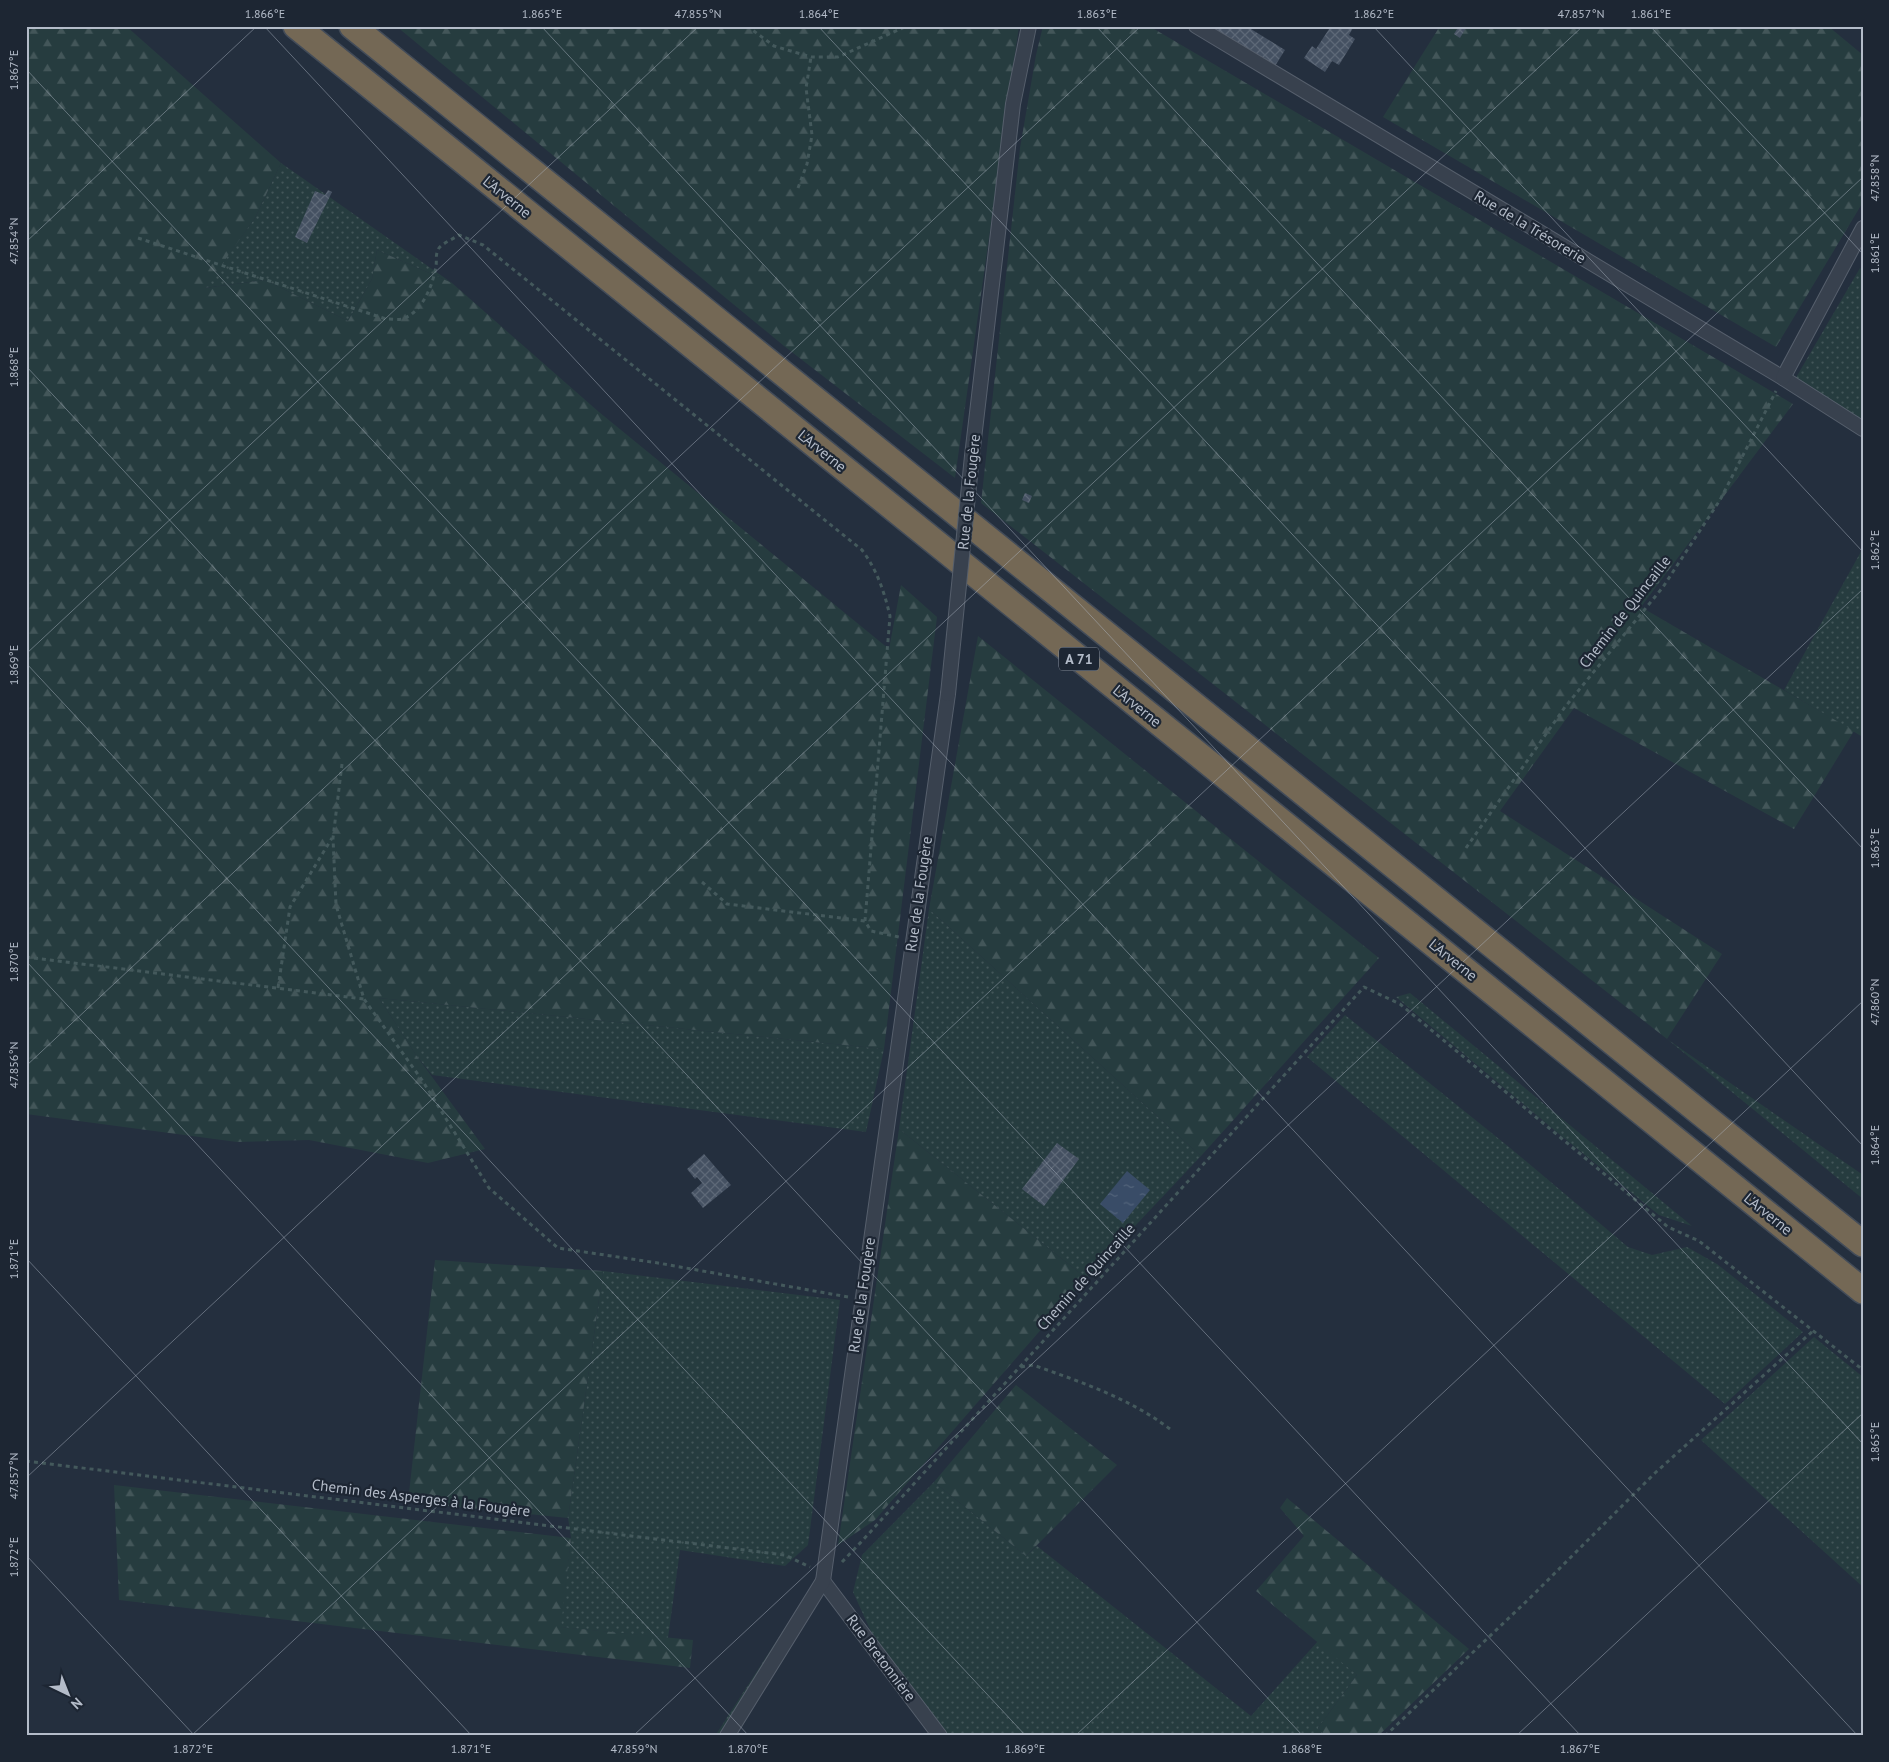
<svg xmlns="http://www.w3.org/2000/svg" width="1889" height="1762" viewBox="0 0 1889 1762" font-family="'PT Sans',sans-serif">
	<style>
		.grass { fill: url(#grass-dots) }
		.forest { fill: url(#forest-firs) }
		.water { fill: url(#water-ripples) }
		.building { fill: url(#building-cross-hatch) }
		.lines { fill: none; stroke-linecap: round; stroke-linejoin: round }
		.minor-casing { stroke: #565f6c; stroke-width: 16 }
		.motorway-casing { stroke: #434c59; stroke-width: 28 }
		.path { stroke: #44595c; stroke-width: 3; stroke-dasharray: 4 4; stroke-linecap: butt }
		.minor { stroke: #38414e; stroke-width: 14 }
		.motorway { stroke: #746855; stroke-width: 25 }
		.minor-bridge-casing { stroke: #565f6c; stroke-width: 16; stroke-linecap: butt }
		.minor-bridge { stroke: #38414e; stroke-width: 14 }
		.ticks { fill: none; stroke: #b4bcc9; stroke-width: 1; stroke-opacity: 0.45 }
		.labels { text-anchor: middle; stroke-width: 4.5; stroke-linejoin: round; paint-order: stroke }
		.shield { fill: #1d2633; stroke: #878f9c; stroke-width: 1 }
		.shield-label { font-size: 14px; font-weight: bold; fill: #b4bcc9 }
		.street-label { font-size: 15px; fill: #b4bcc9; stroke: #1d2633 }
		.neatline { fill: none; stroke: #b4bcc9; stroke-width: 2 }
		.ticks-label { font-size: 12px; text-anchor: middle; fill: #b4bcc9 }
	</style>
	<defs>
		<pattern id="grass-dots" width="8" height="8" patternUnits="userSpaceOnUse" patternTransform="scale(1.25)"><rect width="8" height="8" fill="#263c3f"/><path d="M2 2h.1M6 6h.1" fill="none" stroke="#435659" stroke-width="1.8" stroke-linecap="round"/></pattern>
		<pattern id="forest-firs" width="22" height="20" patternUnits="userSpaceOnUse" patternTransform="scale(1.25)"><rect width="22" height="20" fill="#263c3f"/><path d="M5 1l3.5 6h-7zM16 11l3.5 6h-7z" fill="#435659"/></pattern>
		<pattern id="water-ripples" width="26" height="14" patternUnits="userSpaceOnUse" patternTransform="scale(1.25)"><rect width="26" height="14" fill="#394c67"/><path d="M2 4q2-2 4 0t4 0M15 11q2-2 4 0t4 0" fill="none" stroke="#53647b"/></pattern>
		<pattern id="building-cross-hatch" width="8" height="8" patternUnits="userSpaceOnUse" patternTransform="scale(1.25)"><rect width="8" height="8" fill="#455162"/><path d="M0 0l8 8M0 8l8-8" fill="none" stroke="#5d6877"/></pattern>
	</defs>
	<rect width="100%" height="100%" fill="#242f3e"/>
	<!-- grass -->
	<g class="grass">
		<path d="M281 163 452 283 377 250 372 279 348 321 265 280 204 288 255 218Z"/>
		<path d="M1860 268 1863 270V423L1794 381Z"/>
		<path d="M1863 548V734L1861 736 1784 690Z"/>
		<path d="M929 909 1201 1156 1086 1278 899 1129Z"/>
		<path d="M1410 993 1692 1226 1659 1215 1559 1134 1396 997Z"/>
		<path d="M379 998 884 1049 866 1132 432 1075 416 1055Z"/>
		<path d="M1345 1015 1509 1147 1628 1247 1652 1255 1687 1247 1717 1264 1803 1332 1725 1404 1307 1057Z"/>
		<path d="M1667 1039 1863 1175V1199Z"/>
		<path d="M603 1271 840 1300 808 1545 785 1566 680 1550 668 1638 560 1627 571 1538 568 1518Z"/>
		<path d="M1814 1337 1863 1377V1587L1701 1440Z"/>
		<path d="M934 1482 1026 1556 1037 1546 1251 1716 1318 1641 1357 1675 1318 1728 1326 1736H948L874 1638 853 1592 862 1555Z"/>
		<path d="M792 1617 718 1736H715Z"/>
	</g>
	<!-- forest -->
	<g class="forest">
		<path d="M26 26H126L281 163 255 218 205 288 265 280 348 321 372 279 377 250 452 283 599 412 889 649 901 585 937 617 884 1049 379 998 416 1055 485 1149 428 1163 309 1140 237 1142 26 1114Z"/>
		<path d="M396 26H1019L955 478 784 346Z"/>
		<path d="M1043 26H1149L1793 404 1641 607 1854 731 1794 829 1574 708 1500 811 1722 954 1667 1039 981 503 1020 148 1036 55Z"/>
		<path d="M1440 26H1828L1863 55V202L1776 347 1383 117Z"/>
		<path d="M978 636 1379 958 1201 1156 929 909Z"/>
		<path d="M899 1129 1086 1278 875 1520 838 1545Z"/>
		<path d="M435 1260 603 1271 568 1518 408 1502Z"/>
		<path d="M1016 1385 1117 1465 1026 1556 934 1482Z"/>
		<path d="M114 1485 571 1538 561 1627 693 1640 690 1668 119 1600Z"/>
		<path d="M1287 1498 1469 1649 1378 1736H1326L1318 1728 1357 1675 1256 1591 1304 1536 1280 1508Z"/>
	</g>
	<!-- water -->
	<path class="water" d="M1127 1171 1150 1190 1123 1223 1100 1204Z"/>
	<!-- building -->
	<g class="building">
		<path d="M1210 26H1246L1285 50 1275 66Z"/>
		<path d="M1331 26H1354L1349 35 1355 39 1339 65 1332 61 1325 72 1304 58 1312 46 1316 49Z"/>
		<path d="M1459 26H1467L1460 38 1454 34Z"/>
		<path d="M328 190 332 192 307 243 295 237 315 191 325 195Z"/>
		<path d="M1025 493 1032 496 1029 503 1022 500Z"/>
		<path d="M1057 1143 1079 1159 1044 1206 1022 1189Z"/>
		<path d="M704 1154 731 1185 703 1208 691 1193 702 1183 697 1177 695 1179 687 1169Z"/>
	</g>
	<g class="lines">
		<defs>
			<g id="minor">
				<path d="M1196 26 1783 378 1863 429"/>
				<path d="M1783 378 1863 228"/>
				<path d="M972 456 1013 104 1029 26"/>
				<path d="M823 1581 940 1736"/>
				<path d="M727 1736 823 1581 948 694"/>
			</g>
			<g id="motorway">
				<path d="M296 26 1863 1291"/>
				<path d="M352 26 1863 1244"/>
			</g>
		</defs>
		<!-- minor casing -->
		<use href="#minor" class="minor-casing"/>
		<!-- motorway casing -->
		<use href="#motorway" class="motorway-casing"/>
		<!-- path -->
		<g class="path">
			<path d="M747 26 774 46 811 57H838L907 26"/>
			<path d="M798 188 807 164 812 135 806 88 811 57"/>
			<path d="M138 238 386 319C391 319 397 320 402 319 422 313 433 285 436 266 437 260 435 254 439 248 443 243 453 239 459 235L483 245 862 550C877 570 884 591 890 616L865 921 871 931 899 937"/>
			<path d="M342 764 333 838 336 905 364 999 422 1080 489 1188 558 1248 658 1263 848 1297"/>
			<path d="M1466 848 1565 707 1663 587 1720 500 1776 391"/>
			<path d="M702 882 727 904 865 921"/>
			<path d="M26 957 364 999"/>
			<path d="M278 988 290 907 332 838"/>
			<path d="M1021 1367 1033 1365C1081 1382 1129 1398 1170 1429"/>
			<path d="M26 1461 785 1555 810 1567"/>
			<path d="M842 1562 863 1540 1364 987 1400 1004 1668 1227 1699 1241 1863 1370"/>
			<path d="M1385 1736 1533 1595 1655 1473 1814 1330"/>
		</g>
		<!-- minor -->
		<use href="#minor" class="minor"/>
		<!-- motorway -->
		<use href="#motorway" class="motorway"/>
		<defs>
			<path id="minor-bridge" d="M948 694 972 456"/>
		</defs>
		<!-- minor-bridge casing -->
		<use href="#minor-bridge" class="minor-bridge-casing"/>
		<!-- minor-bridge -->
		<use href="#minor-bridge" class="minor-bridge"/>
	</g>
	<!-- ticks -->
	<path class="ticks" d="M264 26 1858 1736M541 26 1863 1444M818 26 1863 1146M1096 26 1863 849M1373 26 1863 552M1650 26 1863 254M26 69 1581 1736M26 242 257 26M26 366 1303 1736M26 654 699 26M26 663 1026 1736M26 961 749 1736M26 1066 1141 26M26 1258 472 1736M26 1478 1583 26M26 1555 195 1736M191 1736 1863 177M633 1736 1863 589M1075 1736 1863 1001M1516 1736 1863 1413"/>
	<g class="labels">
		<!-- shield labels -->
		<rect class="shield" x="1059" y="647.5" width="40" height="23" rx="4"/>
		<g class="shield-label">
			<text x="1079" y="664">A 71</text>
		</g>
		<!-- street labels -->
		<g class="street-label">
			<text transform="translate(507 197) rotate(39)" y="5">L'Arverne</text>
			<text transform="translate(1530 227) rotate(31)" y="5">Rue de la Trésorerie</text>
			<text transform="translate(822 451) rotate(39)" y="5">L'Arverne</text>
			<text transform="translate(969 492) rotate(-84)" y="5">Rue de la Fougère</text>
			<text transform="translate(1625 612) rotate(-52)" y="5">Chemin de Quincaille</text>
			<text transform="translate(1137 706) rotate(39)" y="5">L'Arverne</text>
			<text transform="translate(919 894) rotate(-82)" y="5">Rue de la Fougère</text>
			<text transform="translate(1453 960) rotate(39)" y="5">L'Arverne</text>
			<text transform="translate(1768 1214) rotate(39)" y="5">L'Arverne</text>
			<text transform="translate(1086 1277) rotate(-48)" y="5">Chemin de Quincaille</text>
			<text transform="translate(862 1295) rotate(-82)" y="5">Rue de la Fougère</text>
			<text transform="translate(421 1498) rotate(7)" y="5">Chemin des Asperges à la Fougère</text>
			<text transform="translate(881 1658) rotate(53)" y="5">Rue Bretonnière</text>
		</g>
	</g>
	<!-- border -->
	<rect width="1889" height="1762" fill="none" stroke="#1d2633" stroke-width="55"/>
	<!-- north arrow -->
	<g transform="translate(68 1694) rotate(137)" stroke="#1d2633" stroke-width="4" paint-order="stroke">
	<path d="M0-4L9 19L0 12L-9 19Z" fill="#b4bcc9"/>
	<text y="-8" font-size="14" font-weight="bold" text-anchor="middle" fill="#b4bcc9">N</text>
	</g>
	<rect x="28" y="28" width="1834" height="1706" class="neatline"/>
	<g class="ticks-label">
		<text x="265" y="18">1.866°E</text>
		<text x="542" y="18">1.865°E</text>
		<text x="698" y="18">47.855°N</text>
		<text x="819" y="18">1.864°E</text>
		<text x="1097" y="18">1.863°E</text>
		<text x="1374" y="18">1.862°E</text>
		<text x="1581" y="18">47.857°N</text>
		<text x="1651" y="18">1.861°E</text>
		<text transform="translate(14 70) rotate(-90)" y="4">1.867°E</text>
		<text transform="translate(1875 178) rotate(-90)" y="4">47.858°N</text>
		<text transform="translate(14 241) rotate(-90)" y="4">47.854°N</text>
		<text transform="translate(1875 253) rotate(-90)" y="4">1.861°E</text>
		<text transform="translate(14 367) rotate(-90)" y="4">1.868°E</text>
		<text transform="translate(1875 550) rotate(-90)" y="4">1.862°E</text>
		<text transform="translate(14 665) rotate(-90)" y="4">1.869°E</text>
		<text transform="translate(1875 848) rotate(-90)" y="4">1.863°E</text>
		<text transform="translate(14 962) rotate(-90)" y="4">1.870°E</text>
		<text transform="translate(1875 1002) rotate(-90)" y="4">47.860°N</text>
		<text transform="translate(14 1065) rotate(-90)" y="4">47.856°N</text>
		<text transform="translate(1875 1145) rotate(-90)" y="4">1.864°E</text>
		<text transform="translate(14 1259) rotate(-90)" y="4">1.871°E</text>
		<text transform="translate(1875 1442) rotate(-90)" y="4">1.865°E</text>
		<text transform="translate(14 1476) rotate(-90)" y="4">47.857°N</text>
		<text transform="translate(14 1557) rotate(-90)" y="4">1.872°E</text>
		<text x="193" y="1753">1.872°E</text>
		<text x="471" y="1753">1.871°E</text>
		<text x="634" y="1753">47.859°N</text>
		<text x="748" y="1753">1.870°E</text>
		<text x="1025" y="1753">1.869°E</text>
		<text x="1302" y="1753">1.868°E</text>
		<text x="1580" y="1753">1.867°E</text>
	</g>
</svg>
